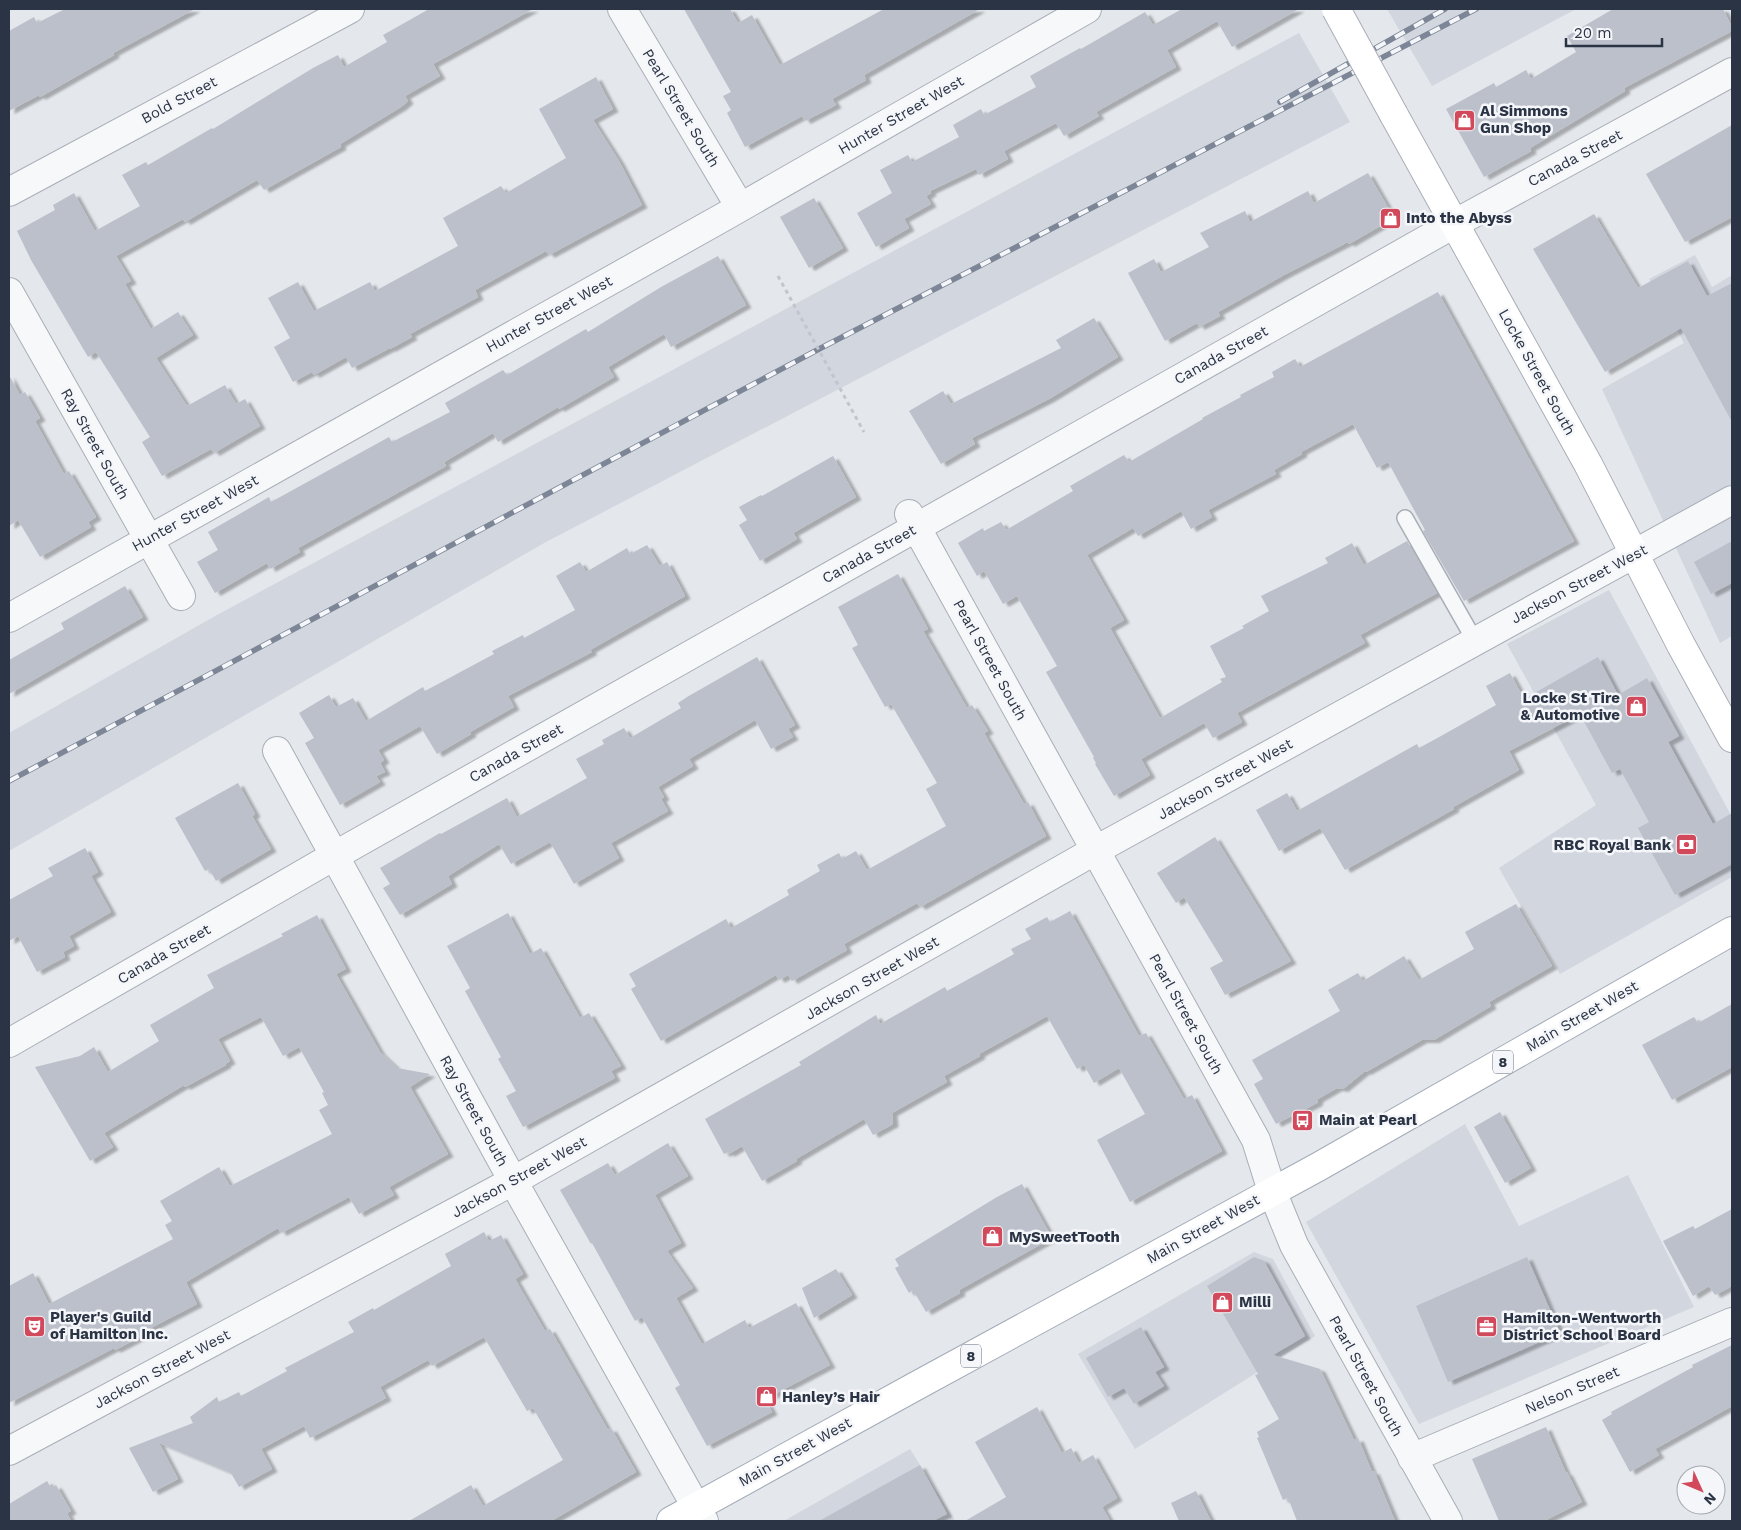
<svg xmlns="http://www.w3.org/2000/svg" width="1741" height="1530" viewBox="0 0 1741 1530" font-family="'Work Sans',sans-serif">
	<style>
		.built { fill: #d2d6de }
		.building { fill: #bbc0ca; filter: url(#shadow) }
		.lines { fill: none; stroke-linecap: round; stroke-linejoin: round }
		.lane-casing { stroke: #a9aeb7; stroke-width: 18 }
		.street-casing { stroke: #a9aeb7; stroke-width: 30 }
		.secondary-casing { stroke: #a9aeb7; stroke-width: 30 }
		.primary-casing { stroke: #a3abb8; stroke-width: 30 }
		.lane { stroke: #f7f8fa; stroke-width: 15 }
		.street { stroke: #f7f8fa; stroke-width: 28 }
		.secondary { stroke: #fff; stroke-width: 28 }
		.primary { stroke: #fff; stroke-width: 28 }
		.rail-casing { stroke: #7d8696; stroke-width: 5.5 }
		.rail { stroke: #f4f6f9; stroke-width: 4; stroke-dasharray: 11; stroke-linecap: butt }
		.secondary-bridge-casing { stroke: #a9aeb7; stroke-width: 30; stroke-linecap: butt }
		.path-bridge { stroke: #c2c5cb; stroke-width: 3; stroke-dasharray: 4 4; stroke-linecap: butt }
		.secondary-bridge { stroke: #fff; stroke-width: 28 }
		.labels { text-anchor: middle; stroke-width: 5; stroke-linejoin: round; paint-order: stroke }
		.shield { fill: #f4f6f9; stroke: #676e7b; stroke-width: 1 }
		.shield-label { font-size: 14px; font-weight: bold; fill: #2b3445 }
		.street-label { font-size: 15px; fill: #2b3445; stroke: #f4f6f9 }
		.poi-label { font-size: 15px; font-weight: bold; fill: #2b3445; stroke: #f4f6f9; text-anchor: start }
	</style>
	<defs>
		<filter id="shadow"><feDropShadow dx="5.5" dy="3" stdDeviation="1" flood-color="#0004"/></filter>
	</defs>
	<rect width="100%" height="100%" fill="#e4e7ec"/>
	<!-- built -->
	<g class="built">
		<path d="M1387 9H1576L1432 86Z"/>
		<path d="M1299 33 1350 122 546 542 9 851V733L217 615Z"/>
		<path d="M1695 255 1712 287 1732 275V636L1720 643 1602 389 1684 343 1649 279Z"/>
		<path d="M1609 590 1732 817V877L1560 974 1499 868 1596 805 1507 644Z"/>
		<path d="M1465 1124 1519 1226 1628 1175 1694 1307 1419 1424 1306 1222Z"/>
		<path d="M1254 1252 1273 1259 1315 1336 1135 1449 1078 1354Z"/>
		<path d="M910 1449 955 1521H784Z"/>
	</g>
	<!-- building -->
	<g class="building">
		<path d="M65 9H195L113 53 114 55 40 97 39 95 9 111V31L34 17 37 23Z"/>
		<path d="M429 9H533L433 64 440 76 405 96 408 101 401 107 340 144 341 147 264 190 257 180 185 222 183 219 116 256 131 281 125 284 151 329 178 312 193 335 156 358 187 406 225 385 236 404 245 399 260 426 214 453 211 449 162 476 142 442 150 437 96 352 88 357 31 260 17 231 55 210 53 205 74 193 95 231 140 206 122 175 146 162 148 165 212 128 213 129 313 68 338 55 344 67 387 42 383 35Z"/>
		<path d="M684 9H730L738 23 752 15 780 65 884 9H980L864 75 866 80 832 99 836 105 805 121 802 116 745 147 727 113 731 110 723 96 731 92Z"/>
		<path d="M1182 9H1299L1232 47 1217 21 1167 50 1176 67 1096 112 1099 116 1064 136 1056 123 1004 151 1008 159 979 175 976 169 930 191 931 193 926 196 931 204 904 219 909 228 876 247 857 213 892 193 880 170 908 155 912 162 959 137 953 125 981 109 984 115 1036 87 1030 76 1080 48 1081 49 1145 12 1153 25Z"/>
		<path d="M1613 9H1723L1732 27V31L1624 88 1625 91 1530 148 1531 151 1484 177 1446 109 1494 83 1496 87 1526 70 1531 79 1576 52 1567 36Z"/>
		<path d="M596 77 613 109 593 120 619 161 642 205 549 255 546 251 475 290 478 297 410 334 412 337 390 349V348L352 368 346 357 314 375 312 372 293 382 274 347 290 338 268 298 298 282 314 311 370 282 375 291 458 246 443 218 501 186 506 193 566 158 539 109Z"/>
		<path d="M1732 125V217L1685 242 1646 174Z"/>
		<path d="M1368 173 1394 218 1349 244 1348 242 1284 275 1218 312 1220 316 1199 327 1197 323 1165 341 1128 273 1154 259 1161 272 1209 247 1200 233 1245 211 1250 222 1308 191 1314 203Z"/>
		<path d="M814 198 843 248 809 268 780 217Z"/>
		<path d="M1594 214 1638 288 1688 261 1707 296 1732 283V422L1681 328 1605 372 1533 249Z"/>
		<path d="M718 256 746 305 671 347 664 334 608 367 614 377 559 409 558 407 498 442 493 433 444 462 446 466 298 548 300 552 270 569 267 563 215 593 197 562 218 550 208 532 269 497 271 502 389 437 392 442 450 412 445 403 503 370 507 375 586 329 588 332 661 287Z"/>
		<path d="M1438 292 1574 541 1464 601 1423 531 1425 530 1388 462 1377 468 1353 424 1301 452 1302 454 1274 470 1276 474 1208 510 1212 517 1191 529 1181 511 1138 536 1133 528 1087 555 1124 620 1110 628 1160 718 1222 682 1220 679 1226 677 1210 646 1244 628 1242 626 1269 611 1261 596 1328 563 1325 558 1352 543 1364 565 1407 541 1437 593 1360 635 1365 643 1237 713 1242 722 1213 738 1204 723 1141 759 1150 775 1114 796 1095 764 1096 763 1093 758 1094 757 1046 672 1057 666 1017 596 1003 604 984 571 977 576 958 543 983 528 984 531 1001 522 1006 530 1073 491 1070 486 1124 455 1129 462 1203 419 1202 418 1241 397 1240 395 1274 377 1272 372 1295 359 1300 367Z"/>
		<path d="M1094 318 1118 357 1049 399 972 438 975 444 941 464 909 411 943 391 951 404 1061 348 1056 340Z"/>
		<path d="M9 375 20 395 25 392 40 418 35 421 64 474 69 471 96 517 88 522 91 527 40 557 18 520 9 526Z"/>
		<path d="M833 456 856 497 793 533 797 539 760 561 739 525 747 520 739 507 761 495 762 496Z"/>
		<path d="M1732 541V583L1711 594 1694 562Z"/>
		<path d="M647 545 660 566 667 562 685 596 590 650 592 652 508 696 514 707 470 732 471 734 437 754 420 726 378 750 384 760 380 763 385 772 376 776 380 782 340 805 305 743 314 738 299 713 329 695 336 707 353 698 366 721 423 687 425 691 494 654 492 651 523 635 524 638 575 610 556 576 580 562 586 572 627 548 630 554Z"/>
		<path d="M898 574 928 629 923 631 967 708 972 705 988 731 984 733 1024 804 1028 802 1046 836 920 907 917 903 844 944 847 950 792 981 788 975 779 980 776 975 661 1041 631 989 636 986 629 974 726 919 731 928 789 895 787 890 820 871 817 865 839 853 842 859 856 851 867 870 946 826 926 789 937 783 891 704 885 707 852 648 858 645 838 607Z"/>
		<path d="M125 586 143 617 9 694V660L64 629 61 623Z"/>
		<path d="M757 657 795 725 788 729 793 737 771 749 755 720 689 759 693 766 658 787 664 797 661 799 668 811 611 843 619 858 574 884 550 842 511 864 499 844 448 876 452 884 400 915 383 888 390 884 380 868 440 833 441 834 507 798 517 817 587 778 576 759 604 744 602 740 624 728 630 738 681 708 678 703 687 697Z"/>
		<path d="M1598 657 1618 695 1647 678 1679 736 1668 742 1713 824 1732 813V864L1675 895 1638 828 1649 822 1620 769 1612 773 1580 714 1509 751 1519 770 1453 807 1454 809 1345 870 1320 828 1279 851 1256 810 1287 793 1297 811 1417 744 1419 748 1441 736 1496 705 1486 686 1510 673 1524 699Z"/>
		<path d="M238 783 255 814 252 816 271 849 216 881 209 869 205 871 175 818Z"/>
		<path d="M1215 837 1291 961 1225 995 1210 968 1223 961 1184 897 1176 903 1157 873Z"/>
		<path d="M85 848 98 872 91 876 111 912 69 936 74 946 63 952 65 957 37 972 18 936 9 941V900L53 876 48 868Z"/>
		<path d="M1516 904 1552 966 1489 1002 1491 1006 1434 1040H1422L1366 1072 1365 1071 1343 1089 1337 1088 1318 1099 1317 1103 1276 1124 1254 1084 1263 1079 1252 1060 1340 1011 1328 990 1358 973 1363 981 1404 956 1419 980 1474 949 1465 932Z"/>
		<path d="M1070 911 1139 1036 1146 1033 1184 1099 1192 1095 1222 1151 1130 1202 1097 1140 1145 1114 1119 1068 1094 1083 1084 1065 1077 1069 1047 1016 979 1054 980 1056 944 1076 947 1082 892 1113 893 1124 873 1135 864 1119 796 1159 797 1161 762 1181 742 1146 729 1154 728 1152 724 1154 705 1119 801 1065 799 1062 876 1015 880 1024 945 987 947 991 1014 954 1011 949 1031 939 1025 929 1047 917 1050 922Z"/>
		<path d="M508 913 530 954 541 948 580 1018 589 1013 621 1066 611 1071 615 1078 523 1127 506 1096 516 1091 498 1059 501 1057 465 991 470 988 447 946Z"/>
		<path d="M317 915 346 969 336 974 380 1052 397 1068 430 1074 410 1087 448 1154 389 1187 394 1195 359 1214 349 1197 281 1233 278 1228 186 1282 197 1304 141 1333 142 1336 115 1350 114 1348 9 1403V1286L33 1273 49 1304 173 1239 165 1225 172 1221 160 1201 219 1167 230 1186 332 1134 319 1110 328 1105 322 1093 324 1092 299 1047 283 1056 261 1017 218 1039 230 1061 225 1064 226 1065 185 1087 184 1085 104 1133 113 1147 90 1161 35 1067 80 1056 94 1047 108 1072 159 1041 150 1025 214 988 207 975 283 936 281 934Z"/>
		<path d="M1732 1004V1067L1672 1100 1642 1045 1694 1017 1698 1023Z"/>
		<path d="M1500 1112 1531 1168 1505 1183 1474 1127Z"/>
		<path d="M668 1143 688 1176 655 1195 681 1243 667 1251 693 1288 676 1298 702 1344 745 1320 749 1328 796 1303 830 1365 765 1399 772 1412 707 1446 675 1388 680 1385 642 1317 635 1321 592 1243 591 1244 560 1190 608 1163 615 1175Z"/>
		<path d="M1022 1184 1052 1238 959 1290 960 1293 926 1312 913 1290 909 1293 895 1268 899 1266 895 1259 997 1197Z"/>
		<path d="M1732 1209V1286L1715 1295 1709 1286 1693 1296 1663 1241 1693 1226 1695 1229Z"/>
		<path d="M484 1232 489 1241 501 1235 523 1274 515 1279 545 1331 550 1329 608 1430 611 1428 636 1472 551 1521H409L471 1485 483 1506 563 1460 533 1408 527 1411 484 1337 432 1366 428 1360 380 1387 386 1398 310 1438 304 1426 261 1449 272 1469 239 1487 231 1473 159 1443 178 1479 153 1492 129 1448 193 1423 190 1417 217 1397 219 1402 239 1392 241 1396 287 1371 285 1368 354 1332 348 1322 373 1308 374 1310 451 1266 445 1254Z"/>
		<path d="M1254 1257 1264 1261 1305 1336 1273 1355 1320 1369 1354 1440 1358 1438 1372 1472 1374 1471 1395 1521H1297L1288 1498 1283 1500 1257 1438 1259 1437 1257 1432 1279 1419 1255 1375 1258 1374 1207 1286Z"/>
		<path d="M1527 1257 1560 1333 1448 1382 1416 1306Z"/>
		<path d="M836 1269 852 1295 814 1318 802 1288Z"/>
		<path d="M1141 1327 1164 1367 1155 1372 1164 1386 1134 1404 1124 1388 1108 1397 1086 1358Z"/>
		<path d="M1732 1345V1406L1655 1449 1659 1455 1630 1472 1602 1420 1612 1414 1611 1412 1693 1367 1692 1365Z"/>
		<path d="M1037 1407 1062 1453 1071 1448 1079 1463 1093 1455 1117 1498 1102 1507 1110 1521H965L1006 1497 975 1442Z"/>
		<path d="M1546 1427 1566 1473 1567 1472 1582 1502 1544 1521H1499L1472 1459Z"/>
		<path d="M920 1465 947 1514 933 1521H819Z"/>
		<path d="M47 1481 51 1488 56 1485 71 1511 67 1513 71 1521H9V1504Z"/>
		<path d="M1196 1491 1211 1521H1179L1171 1503Z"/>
	</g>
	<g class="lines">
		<defs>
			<path id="lane" d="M1405 518 1475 641"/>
			<g id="street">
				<path d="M622 9 740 207"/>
				<path d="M9 192 350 9"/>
				<path d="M9 292 181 596"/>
				<path d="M909 514 1256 1140 1272 1191 1294 1245 1448 1521"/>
				<path d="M9 618 727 215 1087 9"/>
				<path d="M277 751 513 1181 704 1521"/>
				<path d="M9 1043 334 856 1454 224 1732 72"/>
				<path d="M9 1451 513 1181 1096 850 1732 500"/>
				<path d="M1412 1458 1732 1322"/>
			</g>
			<path id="secondary" d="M1394 115 1588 464 1681 645 1732 738"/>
			<path id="primary" d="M671 1521 916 1386 1318 1167 1732 931"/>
		</defs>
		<!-- lane casing -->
		<use href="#lane" class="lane-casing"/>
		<!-- street casing -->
		<use href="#street" class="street-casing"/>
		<!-- secondary casing -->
		<use href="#secondary" class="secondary-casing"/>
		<!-- primary casing -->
		<use href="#primary" class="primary-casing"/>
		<!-- lane -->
		<use href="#lane" class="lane"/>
		<!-- street -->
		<use href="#street" class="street"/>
		<!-- secondary -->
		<use href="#secondary" class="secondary"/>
		<!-- primary -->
		<use href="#primary" class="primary"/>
		<defs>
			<g id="rail">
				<path d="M1280 102 1445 9"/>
				<path d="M9 781 821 348 1476 9"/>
			</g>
		</defs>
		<!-- rail casing -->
		<use href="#rail" class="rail-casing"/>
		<!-- rail -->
		<use href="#rail" class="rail"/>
		<defs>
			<path id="secondary-bridge" d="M1336 9 1394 115"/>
		</defs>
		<!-- secondary-bridge casing -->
		<use href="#secondary-bridge" class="secondary-bridge-casing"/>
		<!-- path-bridge -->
		<path class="path-bridge" d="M778 276 864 432"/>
		<!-- secondary-bridge -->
		<use href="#secondary-bridge" class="secondary-bridge"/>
	</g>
	<!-- icons -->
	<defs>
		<symbol id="shop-square" viewBox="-11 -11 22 22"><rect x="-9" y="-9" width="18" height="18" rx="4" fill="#d1495b" stroke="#f4f6f9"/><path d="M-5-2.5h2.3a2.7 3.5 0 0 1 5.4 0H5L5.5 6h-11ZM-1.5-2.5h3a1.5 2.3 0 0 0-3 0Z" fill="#fff"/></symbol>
		<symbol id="bank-square" viewBox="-11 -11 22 22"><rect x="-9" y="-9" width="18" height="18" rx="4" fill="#d1495b" stroke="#f4f6f9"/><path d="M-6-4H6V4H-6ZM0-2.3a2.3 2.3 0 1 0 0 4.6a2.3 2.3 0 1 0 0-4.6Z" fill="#fff"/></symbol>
		<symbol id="bus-square" viewBox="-11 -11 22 22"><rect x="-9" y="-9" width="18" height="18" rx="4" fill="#d1495b" stroke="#f4f6f9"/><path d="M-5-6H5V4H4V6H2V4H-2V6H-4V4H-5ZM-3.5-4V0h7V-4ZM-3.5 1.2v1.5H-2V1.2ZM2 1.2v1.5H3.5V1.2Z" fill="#fff"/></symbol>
		<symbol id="theatre-square" viewBox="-11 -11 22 22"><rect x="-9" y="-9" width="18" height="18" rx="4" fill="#d1495b" stroke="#f4f6f9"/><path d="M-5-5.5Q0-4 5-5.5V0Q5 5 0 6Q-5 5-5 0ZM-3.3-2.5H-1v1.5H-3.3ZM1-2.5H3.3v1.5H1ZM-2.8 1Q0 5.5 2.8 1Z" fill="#fff"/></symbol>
		<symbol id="office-square" viewBox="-11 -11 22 22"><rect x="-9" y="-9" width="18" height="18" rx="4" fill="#d1495b" stroke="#f4f6f9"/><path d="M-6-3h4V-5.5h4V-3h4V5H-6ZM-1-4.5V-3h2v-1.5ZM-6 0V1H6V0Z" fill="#fff"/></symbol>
	</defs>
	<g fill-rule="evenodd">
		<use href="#shop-square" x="1452" y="108" width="25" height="25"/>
		<use href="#shop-square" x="1378" y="206" width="25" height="25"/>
		<use href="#shop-square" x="1624" y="694" width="25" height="25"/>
		<use href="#bank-square" x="1674" y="832" width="25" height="25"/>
		<use href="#bus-square" x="1290" y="1108" width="25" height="25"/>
		<use href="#shop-square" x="980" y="1224" width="25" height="25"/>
		<use href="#shop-square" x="1210" y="1290" width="25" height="25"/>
		<use href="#theatre-square" x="22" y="1314" width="25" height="25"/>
		<use href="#office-square" x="1474" y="1314" width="25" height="25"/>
		<use href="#shop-square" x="754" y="1384" width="25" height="25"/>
	</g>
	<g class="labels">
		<!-- shield labels -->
		<g class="shield">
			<rect x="1493" y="1050.5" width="20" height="23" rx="4"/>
			<rect x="961" y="1344.5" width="20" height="23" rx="4"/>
		</g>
		<g class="shield-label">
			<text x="1503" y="1067">8</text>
			<text x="971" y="1361">8</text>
		</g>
		<!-- street labels -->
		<g class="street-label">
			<text transform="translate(179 100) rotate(-28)" y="5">Bold Street</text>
			<text transform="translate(681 108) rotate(59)" y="5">Pearl Street South</text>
			<text transform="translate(901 115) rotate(-30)" y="5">Hunter Street West</text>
			<text transform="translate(1575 158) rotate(-28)" y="5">Canada Street</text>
			<text transform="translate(549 314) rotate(-29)" y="5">Hunter Street West</text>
			<text transform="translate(1221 355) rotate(-29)" y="5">Canada Street</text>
			<text transform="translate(1537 372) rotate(61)" y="5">Locke Street South</text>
			<text transform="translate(95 444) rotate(61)" y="5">Ray Street South</text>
			<text transform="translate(195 513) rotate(-29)" y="5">Hunter Street West</text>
			<text transform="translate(869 554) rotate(-29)" y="5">Canada Street</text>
			<text transform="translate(1579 584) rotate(-28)" y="5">Jackson Street West</text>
			<text transform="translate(990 660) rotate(61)" y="5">Pearl Street South</text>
			<text transform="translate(516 753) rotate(-29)" y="5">Canada Street</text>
			<text transform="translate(1225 779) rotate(-29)" y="5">Jackson Street West</text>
			<text transform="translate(164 954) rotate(-30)" y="5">Canada Street</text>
			<text transform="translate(872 978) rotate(-30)" y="5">Jackson Street West</text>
			<text transform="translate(1186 1014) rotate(61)" y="5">Pearl Street South</text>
			<text transform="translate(1582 1016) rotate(-30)" y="5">Main Street West</text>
			<text transform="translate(474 1111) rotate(61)" y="5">Ray Street South</text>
			<text transform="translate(519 1177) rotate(-29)" y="5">Jackson Street West</text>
			<text transform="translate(1203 1229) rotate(-29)" y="5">Main Street West</text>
			<text transform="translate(162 1369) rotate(-28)" y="5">Jackson Street West</text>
			<text transform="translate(1366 1376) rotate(61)" y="5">Pearl Street South</text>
			<text transform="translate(1572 1390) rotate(-23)" y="5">Nelson Street</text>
			<text transform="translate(795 1452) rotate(-29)" y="5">Main Street West</text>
		</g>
		<!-- poi labels -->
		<g class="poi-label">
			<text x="1480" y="116">Al Simmons<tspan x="1480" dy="17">Gun Shop</tspan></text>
			<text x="1406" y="223">Into the Abyss</text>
			<text x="1620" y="703" text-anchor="end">Locke St Tire<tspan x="1620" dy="17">&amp; Automotive</tspan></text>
			<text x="1671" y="850" text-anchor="end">RBC Royal Bank</text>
			<text x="1319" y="1125">Main at Pearl</text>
			<text x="1009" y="1242">MySweetTooth</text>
			<text x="1239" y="1307">Milli</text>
			<text x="50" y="1322">Player's Guild<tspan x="50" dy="17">of Hamilton Inc.</tspan></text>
			<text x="1503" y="1323">Hamilton-Wentworth<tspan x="1503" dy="17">District School Board</tspan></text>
			<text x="782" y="1402">Hanley’s Hair</text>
		</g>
	</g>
	<!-- border -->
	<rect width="1741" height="1530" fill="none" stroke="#2b3445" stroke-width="20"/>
	<!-- north arrow -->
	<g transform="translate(1701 1490) rotate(134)"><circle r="24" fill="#f4f6f9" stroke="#a4a8b1"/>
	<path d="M0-4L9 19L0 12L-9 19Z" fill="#d1495b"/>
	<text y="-8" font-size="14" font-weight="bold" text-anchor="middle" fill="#2b3445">N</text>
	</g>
	<!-- scale -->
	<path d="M1566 38v8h96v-8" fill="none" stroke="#2b3445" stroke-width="2.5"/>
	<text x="1574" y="38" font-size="15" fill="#2b3445" stroke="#f4f6f9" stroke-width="4" paint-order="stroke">20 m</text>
</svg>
